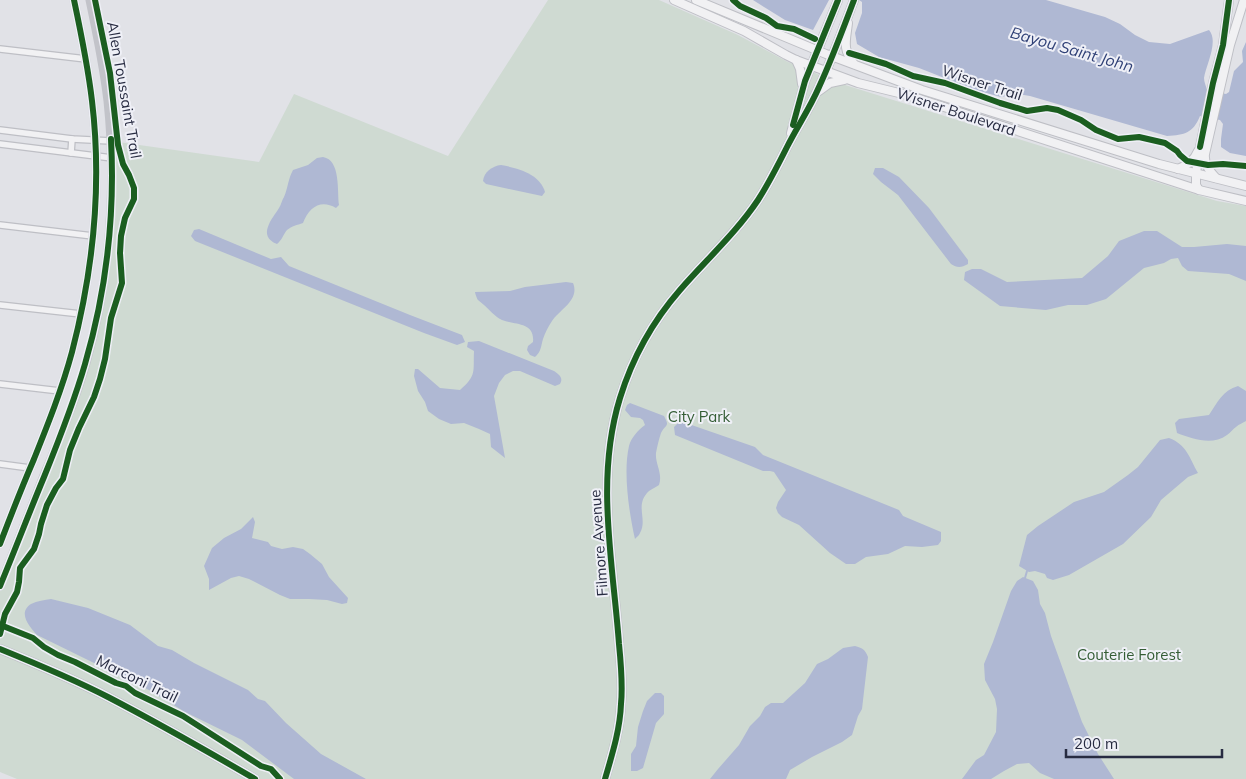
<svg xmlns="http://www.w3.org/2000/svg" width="1246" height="779" viewBox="0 0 1246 779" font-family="Mulish,sans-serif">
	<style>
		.green { fill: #cfdad2 }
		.water { fill: #afb8d3 }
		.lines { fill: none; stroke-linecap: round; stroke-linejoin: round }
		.stream { stroke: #afb8d3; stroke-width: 2 }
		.minor-casing { stroke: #bebfc5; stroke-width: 8 }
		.tertiary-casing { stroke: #bebfc5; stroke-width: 10 }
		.minor { stroke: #f1f1f3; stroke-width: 5.5 }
		.tertiary { stroke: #f1f1f3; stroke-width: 8 }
		.secondary { stroke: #c2c3c9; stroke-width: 9 }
		.cycleway-casing { stroke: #eff0f7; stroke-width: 9 }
		.cycleway { stroke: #1b5e20; stroke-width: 6 }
		.labels { text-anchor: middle; stroke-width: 4; stroke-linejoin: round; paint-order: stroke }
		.street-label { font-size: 15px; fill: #272b41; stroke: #eff0f7 }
		.park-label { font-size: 15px; fill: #345d35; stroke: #eff0f7 }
		.water-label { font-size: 16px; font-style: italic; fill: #304177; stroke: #eff0f7 }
	</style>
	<rect width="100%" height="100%" fill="#e1e2e7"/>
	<!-- green -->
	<path class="green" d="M548 0H659L738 35 788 62 842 84 1217 201 1246 206V779H17L0 772V586L75 396 104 277 111 141 259 162 294 94 448 156Z"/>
	<!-- water -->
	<g class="water">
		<path d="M753 0H829L813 30 785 20Z"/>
		<path d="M859 0H1046L1105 17 1120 24 1135 35 1149 42 1170 44 1209 30C1219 41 1206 65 1204 78 1204 82 1206 86 1207 90L1226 94 1229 92 1234 71 1243 62 1242 51 1246 42V156L1230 153 1221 147V139L1223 124 1220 120 1200 116C1193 133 1185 135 1167 136L1030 96 1018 94 1001 97 975 90 919 68 879 57 857 44 855 33 862 13V2Z"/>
		<path d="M323 157C341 160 337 191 339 205L336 208C321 199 309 207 303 223 297 225 292 226 287 230 283 235 282 240 277 244 257 236 272 219 279 208 281 205 282 200 284 197 288 188 288 179 293 170L308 165 317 158Z"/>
		<path d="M501 165C518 168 540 174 545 192L542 196 486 184 483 181C484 172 492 166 501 165Z"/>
		<path d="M875 168H883L899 177 929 208 968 260V264C961 268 957 268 951 264L898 195 881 182 873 174Z"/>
		<path d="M199 229 271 259 281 257 289 266 410 315 462 335 465 342 457 345 424 333 195 241 191 236 194 230Z"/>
		<path d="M1144 231H1157L1182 247H1194L1227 244 1246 246V281L1229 274 1188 271 1182 266 1178 258 1171 259 1164 263 1144 268 1106 299 1087 305H1068L1046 310 1000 306 964 280 965 272 972 269H981L1007 282 1082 278 1108 256 1119 241Z"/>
		<path d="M566 282 573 283C580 300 560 309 552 321 548 327 545 333 543 339 541 346 541 352 535 357L530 355 527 350 528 346 533 342C535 322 515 325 502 320 494 316 490 310 484 305 482 303 480 302 478 300 477 299 475 293 475 292L510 291 525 287Z"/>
		<path d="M479 341 554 371C558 374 564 377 560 384L555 386 520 371H513L505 375 499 383 494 396 505 458 491 447 490 434 479 429 464 423 451 424 439 419 428 411 425 402 418 391 414 376 415 369H418L440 388 460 390C477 375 473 372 474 351L467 347 468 342Z"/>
		<path d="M1238 386 1246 391V421C1243 423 1239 424 1236 427 1233 429 1230 433 1227 435 1212 446 1193 439 1177 433L1175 423 1179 419 1209 415C1217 403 1223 390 1238 386Z"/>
		<path d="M630 403 664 416C670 427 666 424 661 433 659 439 657 447 656 453 655 464 663 473 659 485 656 487 652 489 649 491 634 505 648 519 640 533 639 536 636 537 635 539 629 513 623 472 629 446 631 438 638 430 645 425L643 420 640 418 631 417 625 410 627 405Z"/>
		<path d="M680 421 755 447 763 455 899 510 903 516 941 532V541L938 545 922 547 905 546 888 554 866 557 855 564H846L830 553 799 525 782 517 778 513 776 508 778 502 786 490 774 472 770 471H763L675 435 674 427Z"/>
		<path d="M1169 438C1187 445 1189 457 1198 473L1188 477 1161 500 1151 517 1123 544 1069 575 1053 580 1047 578 1045 574 1035 571 1029 572 1019 566 1027 535 1038 526 1074 502 1104 492 1128 475 1138 467 1160 440Z"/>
		<path d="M253 517 255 522 252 538 268 542 271 546 282 549 293 547 303 549 310 554 322 564 329 577 348 598 347 603 342 604 327 600 309 599H290L280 595 249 579 239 576 231 578 209 590V579L204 566 212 548 224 538 241 529Z"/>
		<path d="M1023 577 1033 581 1038 590 1040 604 1045 613 1051 636 1082 722 1098 754 1114 779H1054L1040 773 1029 763 1017 764 1004 771 991 779H962L976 760 984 755 996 732 997 709 995 699 985 680 984 664 993 642 1011 591 1017 581Z"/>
		<path d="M51 599 88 608 130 625 158 646 172 650 194 663 248 690 258 699 265 701 286 723 321 754 366 779H294L242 740 185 712 149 690 37 635C30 627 17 613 31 604 37 601 45 600 51 599Z"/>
		<path d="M855 646C862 648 865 649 868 657L862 709 858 716 852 735 842 742 812 757 790 770 786 779H710L718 769 739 745 750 726 760 716 765 707 771 703H783L805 683 817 664 828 659 843 648Z"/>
		<path d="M655 693H661L664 696V714L656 723 643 768 637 771H631V754L636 746 638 727 643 711 647 701Z"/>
	</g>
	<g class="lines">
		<!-- stream -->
		<path class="stream" d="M1025 578 1027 571"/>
		<defs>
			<g id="minor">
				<path d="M0 49 86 59"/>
				<path d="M0 130 72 139 111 141"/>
				<path d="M0 144 112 158"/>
				<path d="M71 153 72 139"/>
				<path d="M0 225 93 236"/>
				<path d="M0 305 81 314"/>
				<path d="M0 384 60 391"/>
				<path d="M0 464 30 468"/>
			</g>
			<g id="tertiary">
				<path d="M674 0 744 31 786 55 796 60 858 83 907 95 1199 190 1246 201"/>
				<path d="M696 0 826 54 922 90 1159 164 1246 186"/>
				<path d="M848 23C846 41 842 49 854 64"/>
				<path d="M796 60 800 69 802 84"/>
				<path d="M819 91 830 83 844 80"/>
				<path d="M791 133 805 81 838 0"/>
				<path d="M1178 169C1187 165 1194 161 1198 151"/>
				<path d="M1216 178C1209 170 1204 165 1205 154L1230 45 1244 0"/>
				<path d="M1199 190 1196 185V173L1200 147 1213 83 1223 45 1229 0"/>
				<path d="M0 649C37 664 73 679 108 697 158 723 207 751 255 779"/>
				<path d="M605 779C612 755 620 730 621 704 623 684 621 664 619 644 613 562 595 479 620 398 632 359 653 321 680 290 706 260 736 233 758 200 769 183 778 165 787 147 797 127 810 108 819 87 832 59 843 29 854 0"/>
			</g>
		</defs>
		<!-- minor casing -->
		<use href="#minor" class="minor-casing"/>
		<!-- tertiary casing -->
		<use href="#tertiary" class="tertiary-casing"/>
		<!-- minor -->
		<use href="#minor" class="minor"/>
		<!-- tertiary -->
		<use href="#tertiary" class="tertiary"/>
		<!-- secondary -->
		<g class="secondary">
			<path d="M0 544C11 515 22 487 34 459 48 424 62 389 72 352 93 271 102 184 92 101 88 67 81 33 74 0"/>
			<path d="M0 586C15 548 30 511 45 473 60 437 75 401 86 363 110 279 117 188 108 101 104 67 97 33 90 0"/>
		</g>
		<defs>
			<g id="cycleway">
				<path d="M733 0 740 6 766 18 777 26 794 29 815 39"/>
				<path d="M849 53 886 64 913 76 945 83 1000 103 1027 111 1047 108 1058 110 1081 120 1096 130 1118 139 1139 137 1165 143 1177 151 1180 155 1187 161 1208 165 1223 164 1246 166"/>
				<path d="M793 125 805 81 838 0"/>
				<path d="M1200 147 1213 83 1223 45 1229 0"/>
				<path d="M0 544C11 515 22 487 34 459 48 424 62 389 72 352 93 271 102 184 92 101 88 67 81 33 74 0"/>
				<path d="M0 586C15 550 29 513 44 477 59 440 74 402 85 364 106 292 115 214 111 139"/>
				<path d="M3 626 33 638 44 647 58 655 75 662 116 683 126 686 135 693 183 716 261 766 271 769 280 779"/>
				<path d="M0 634 5 614 17 592 19 582 20 568 34 549 39 534 41 524 47 505 56 488 63 479 70 450 79 428 94 397 100 379 105 359 111 318 122 283 120 253 121 236 125 218 134 199V188L129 175 123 164 118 145 110 73 95 0"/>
				<path d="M0 649C37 664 73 679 108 697 158 723 207 751 255 779"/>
				<path d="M605 779C612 755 620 730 621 704 623 684 621 664 619 644 613 562 595 479 620 398 632 359 653 321 680 290 706 260 736 233 758 200 769 183 778 165 787 147 797 127 810 108 819 87 832 59 843 29 854 0"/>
			</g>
		</defs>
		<!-- cycleway casing -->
		<use href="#cycleway" class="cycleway-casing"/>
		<!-- cycleway -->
		<use href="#cycleway" class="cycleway"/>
	</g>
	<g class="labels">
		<!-- street labels -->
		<g class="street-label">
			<text transform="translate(982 83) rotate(18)" y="5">Wisner Trail</text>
			<text transform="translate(124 90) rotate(80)" y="5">Allen Toussaint Trail</text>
			<text transform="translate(956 112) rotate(18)" y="5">Wisner Boulevard</text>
			<text transform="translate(599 543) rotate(-94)" y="5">Filmore Avenue</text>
			<text transform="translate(137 679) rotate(26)" y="5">Marconi Trail</text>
		</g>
		<!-- park labels -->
		<g class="park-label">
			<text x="699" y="422">City Park</text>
			<text x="1129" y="660">Couterie Forest</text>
		</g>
		<!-- water labels -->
		<g class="water-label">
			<text transform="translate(1072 49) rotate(16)" y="6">Bayou Saint John</text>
		</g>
	</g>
	<!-- scale -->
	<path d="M1066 749v8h156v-8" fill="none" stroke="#272b41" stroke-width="2.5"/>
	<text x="1074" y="749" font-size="15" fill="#272b41" stroke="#eff0f7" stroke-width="4" paint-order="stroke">200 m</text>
</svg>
